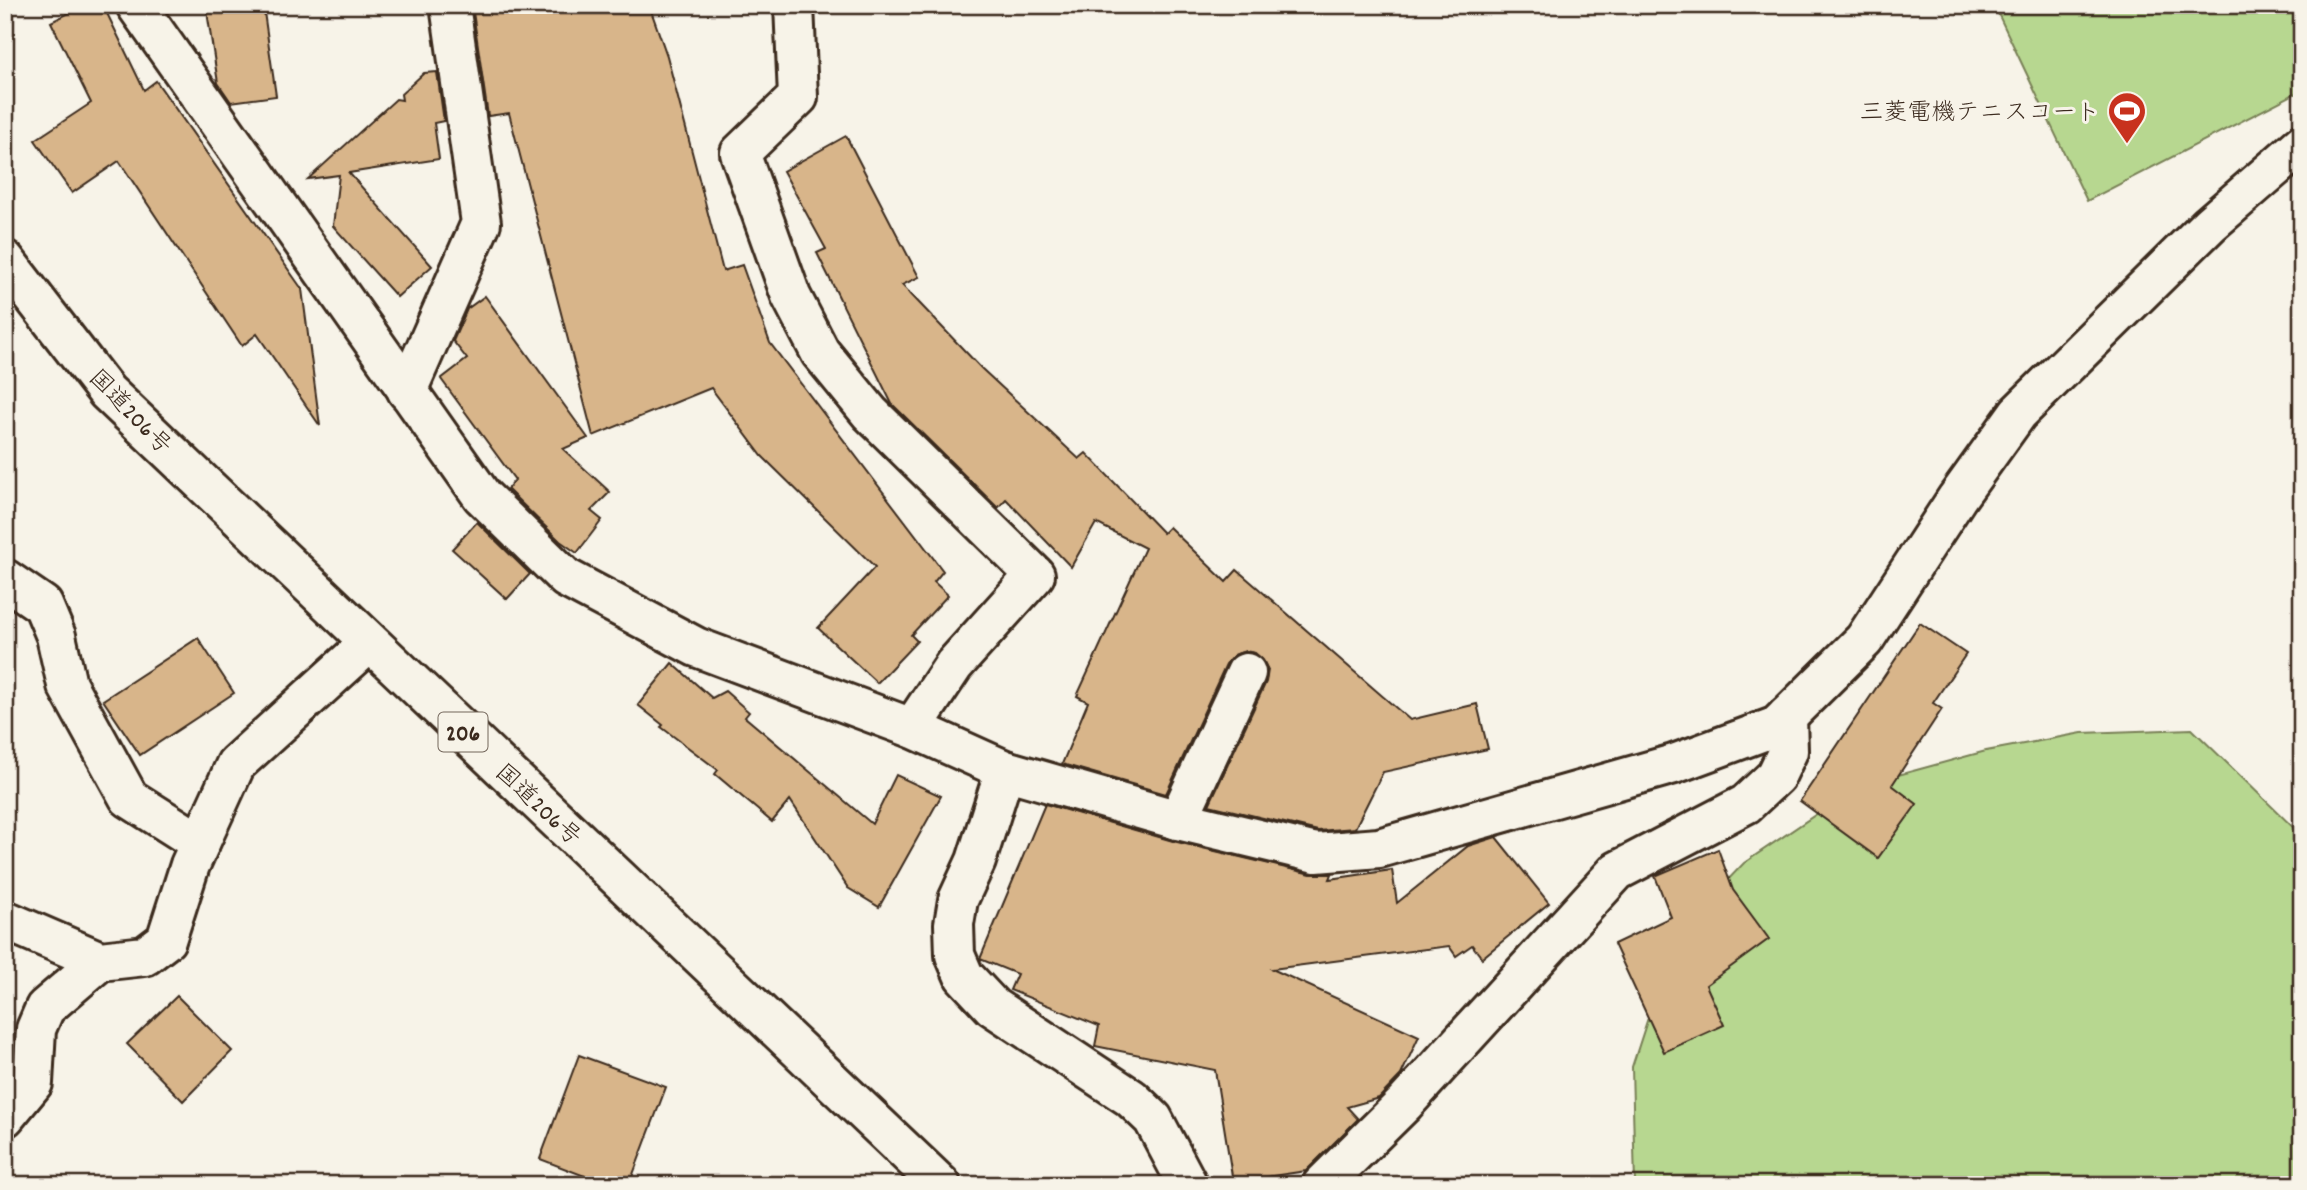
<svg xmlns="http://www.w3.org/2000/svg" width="2307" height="1190" viewBox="0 0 2307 1190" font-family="Dekko,'Klee One',sans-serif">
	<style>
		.green { fill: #b7d790; stroke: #798057; stroke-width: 2 }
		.building { fill: #d8b58a; stroke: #3b2a1e; stroke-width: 2 }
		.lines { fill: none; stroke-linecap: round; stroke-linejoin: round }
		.street-casing { stroke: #3b2a1e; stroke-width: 44 }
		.highway-casing { stroke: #3b2a1e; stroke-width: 44 }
		.street { stroke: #f7f3e8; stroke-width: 38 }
		.highway { stroke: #f7f3e8; stroke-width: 38 }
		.labels { text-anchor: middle; stroke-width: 6; stroke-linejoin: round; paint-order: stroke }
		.shield { fill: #f7f3e8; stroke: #73665b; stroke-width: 2 }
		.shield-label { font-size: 23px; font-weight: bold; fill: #3b2a1e }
		.poi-label { font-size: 24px; fill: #3b2a1e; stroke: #f7f3e8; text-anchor: end }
		.street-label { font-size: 24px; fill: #3b2a1e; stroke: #f7f3e8 }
	</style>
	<rect width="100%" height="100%" fill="#f7f3e8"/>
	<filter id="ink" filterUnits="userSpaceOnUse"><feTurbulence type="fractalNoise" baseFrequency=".0143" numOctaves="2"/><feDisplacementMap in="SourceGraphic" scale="14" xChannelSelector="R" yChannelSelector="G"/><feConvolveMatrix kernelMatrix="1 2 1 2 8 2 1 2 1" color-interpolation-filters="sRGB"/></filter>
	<g filter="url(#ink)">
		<!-- green -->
		<g class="green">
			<path d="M1994 5H2302V90L2087 201Z"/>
			<path d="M2192 729 2302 836V1185H1743L1738 1181 1725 1185H1635L1632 1067 1675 935 1744 863 1858 786 1986 751 2082 733Z"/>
		</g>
		<!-- building -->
		<g class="building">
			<path d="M85 5H103L144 90 156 81 302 289 320 426 257 334 242 346 119 161 72 193 35 140 91 103 51 22Z"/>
			<path d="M206 5H263L276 96 231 102 218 83Z"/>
			<path d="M472 5H649L667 56 723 271 742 265 770 343 943 571 934 582 948 595 911 635 917 641 877 683 818 628 875 567 762 456 711 388 593 436 509 113 488 116Z"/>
			<path d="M437 72 444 121 434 123 439 159 349 173 432 266 397 297 333 226 339 175 308 179 396 99 402 100 401 94 424 73Z"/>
			<path d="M846 136 919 277 902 285 982 369 1079 459 1086 453 1163 533 1169 527 1226 582 1237 570 1410 720 1477 704 1488 749 1383 772 1355 828 1318 831 1209 805 1266 682 1268 670 1263 660 1255 653 1245 651 1234 655 1226 664 1166 794 1062 764 1088 702 1077 696 1145 548 1096 523 1071 567 1006 499 998 508 892 404 817 253 826 249 783 171Z"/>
			<path d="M485 296 588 438 563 449 610 492 591 511 602 520 577 553 560 541 507 489 515 480 441 379 467 359 453 341 467 309Z"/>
			<path d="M477 522 530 574 507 599 452 549Z"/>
			<path d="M1920 623 1966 654 1933 703 1942 709 1892 785 1917 804 1878 858 1800 801Z"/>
			<path d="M198 638 234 693 140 755 103 700Z"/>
			<path d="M672 663 712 698 725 691 749 712 745 717 872 824 896 775 941 796 879 907 848 888 790 800 772 822 715 774 718 770 661 727 663 725 638 705Z"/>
			<path d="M1045 804 1173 841 1311 874H1332L1330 879 1392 870 1397 903 1468 846 1496 837 1549 903 1482 958 1472 945 1456 956 1449 946 1272 969 1419 1036 1401 1075 1379 1098 1347 1107 1358 1119 1306 1171 1233 1182 1215 1070 1095 1046 1099 1026 1010 990 1017 974 980 959Z"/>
			<path d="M1718 849 1733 890 1769 939 1706 985 1724 1025 1664 1052 1614 944 1671 917 1655 876Z"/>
			<path d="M177 996 232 1051 183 1101 127 1044Z"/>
			<path d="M579 1055 666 1087 629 1185H608L540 1159Z"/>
		</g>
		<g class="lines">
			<defs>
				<g id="street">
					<path d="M136 5 482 496 566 578 696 647 912 728 1005 770 1178 820 1316 853 1379 848 1674 764 1777 726 1864 640 1957 498 2018 413 2210 224 2302 144"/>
					<path d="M794 5 798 97 740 153 791 296 820 352 870 413 1035 575 954 665 912 728"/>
					<path d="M407 391 481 223 450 5"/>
					<path d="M5 579 43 605 56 636 67 685 129 798 200 843"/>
					<path d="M1005 770 976 861 958 900 954 924 955 955 964 976 993 1007 1131 1098 1153 1119 1188 1185"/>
					<path d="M1178 820 1246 673"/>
					<path d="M5 920 100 961 145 956 166 940 190 865 236 764 369 643"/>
					<path d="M5 1117 33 1083 36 1029 45 1008 100 961"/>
					<path d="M1322 1185 1405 1103 1617 871 1746 804 1776 776 1788 751 1787 716"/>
				</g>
				<path id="highway" d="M5 260 107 392 941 1185"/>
			</defs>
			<!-- street casing -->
			<use href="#street" class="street-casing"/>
			<!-- highway casing -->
			<use href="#highway" class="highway-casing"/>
			<!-- street -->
			<use href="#street" class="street"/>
			<!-- highway -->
			<use href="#highway" class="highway"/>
		</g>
	</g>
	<!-- icons -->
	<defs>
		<symbol id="stadium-pin" viewBox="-11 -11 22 30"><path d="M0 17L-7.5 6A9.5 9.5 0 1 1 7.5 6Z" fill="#c8321e" stroke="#f7f3e8"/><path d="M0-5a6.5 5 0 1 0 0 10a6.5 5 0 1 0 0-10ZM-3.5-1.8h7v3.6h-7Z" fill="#fff"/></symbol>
	</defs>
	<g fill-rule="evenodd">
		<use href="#stadium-pin" x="2105" y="89" width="44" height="60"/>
	</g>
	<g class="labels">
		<!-- shield labels -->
		<rect class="shield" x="438.5" y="712.5" width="49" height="39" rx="5"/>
		<g class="shield-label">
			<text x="463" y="740">206</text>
		</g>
		<!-- poi labels -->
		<g class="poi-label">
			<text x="2100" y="119">三菱電機テニスコート</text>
		</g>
		<!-- street labels -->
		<g class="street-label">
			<text transform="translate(131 411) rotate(46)" y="8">国道206号</text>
			<text transform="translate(539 804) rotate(43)" y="8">国道206号</text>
		</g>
	</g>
	<!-- margin -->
	<rect width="2307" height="1190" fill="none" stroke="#f7f3e8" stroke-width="28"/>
	<rect x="14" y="14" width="2279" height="1162" fill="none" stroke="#3b2a1e" stroke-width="2.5" filter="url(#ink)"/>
</svg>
